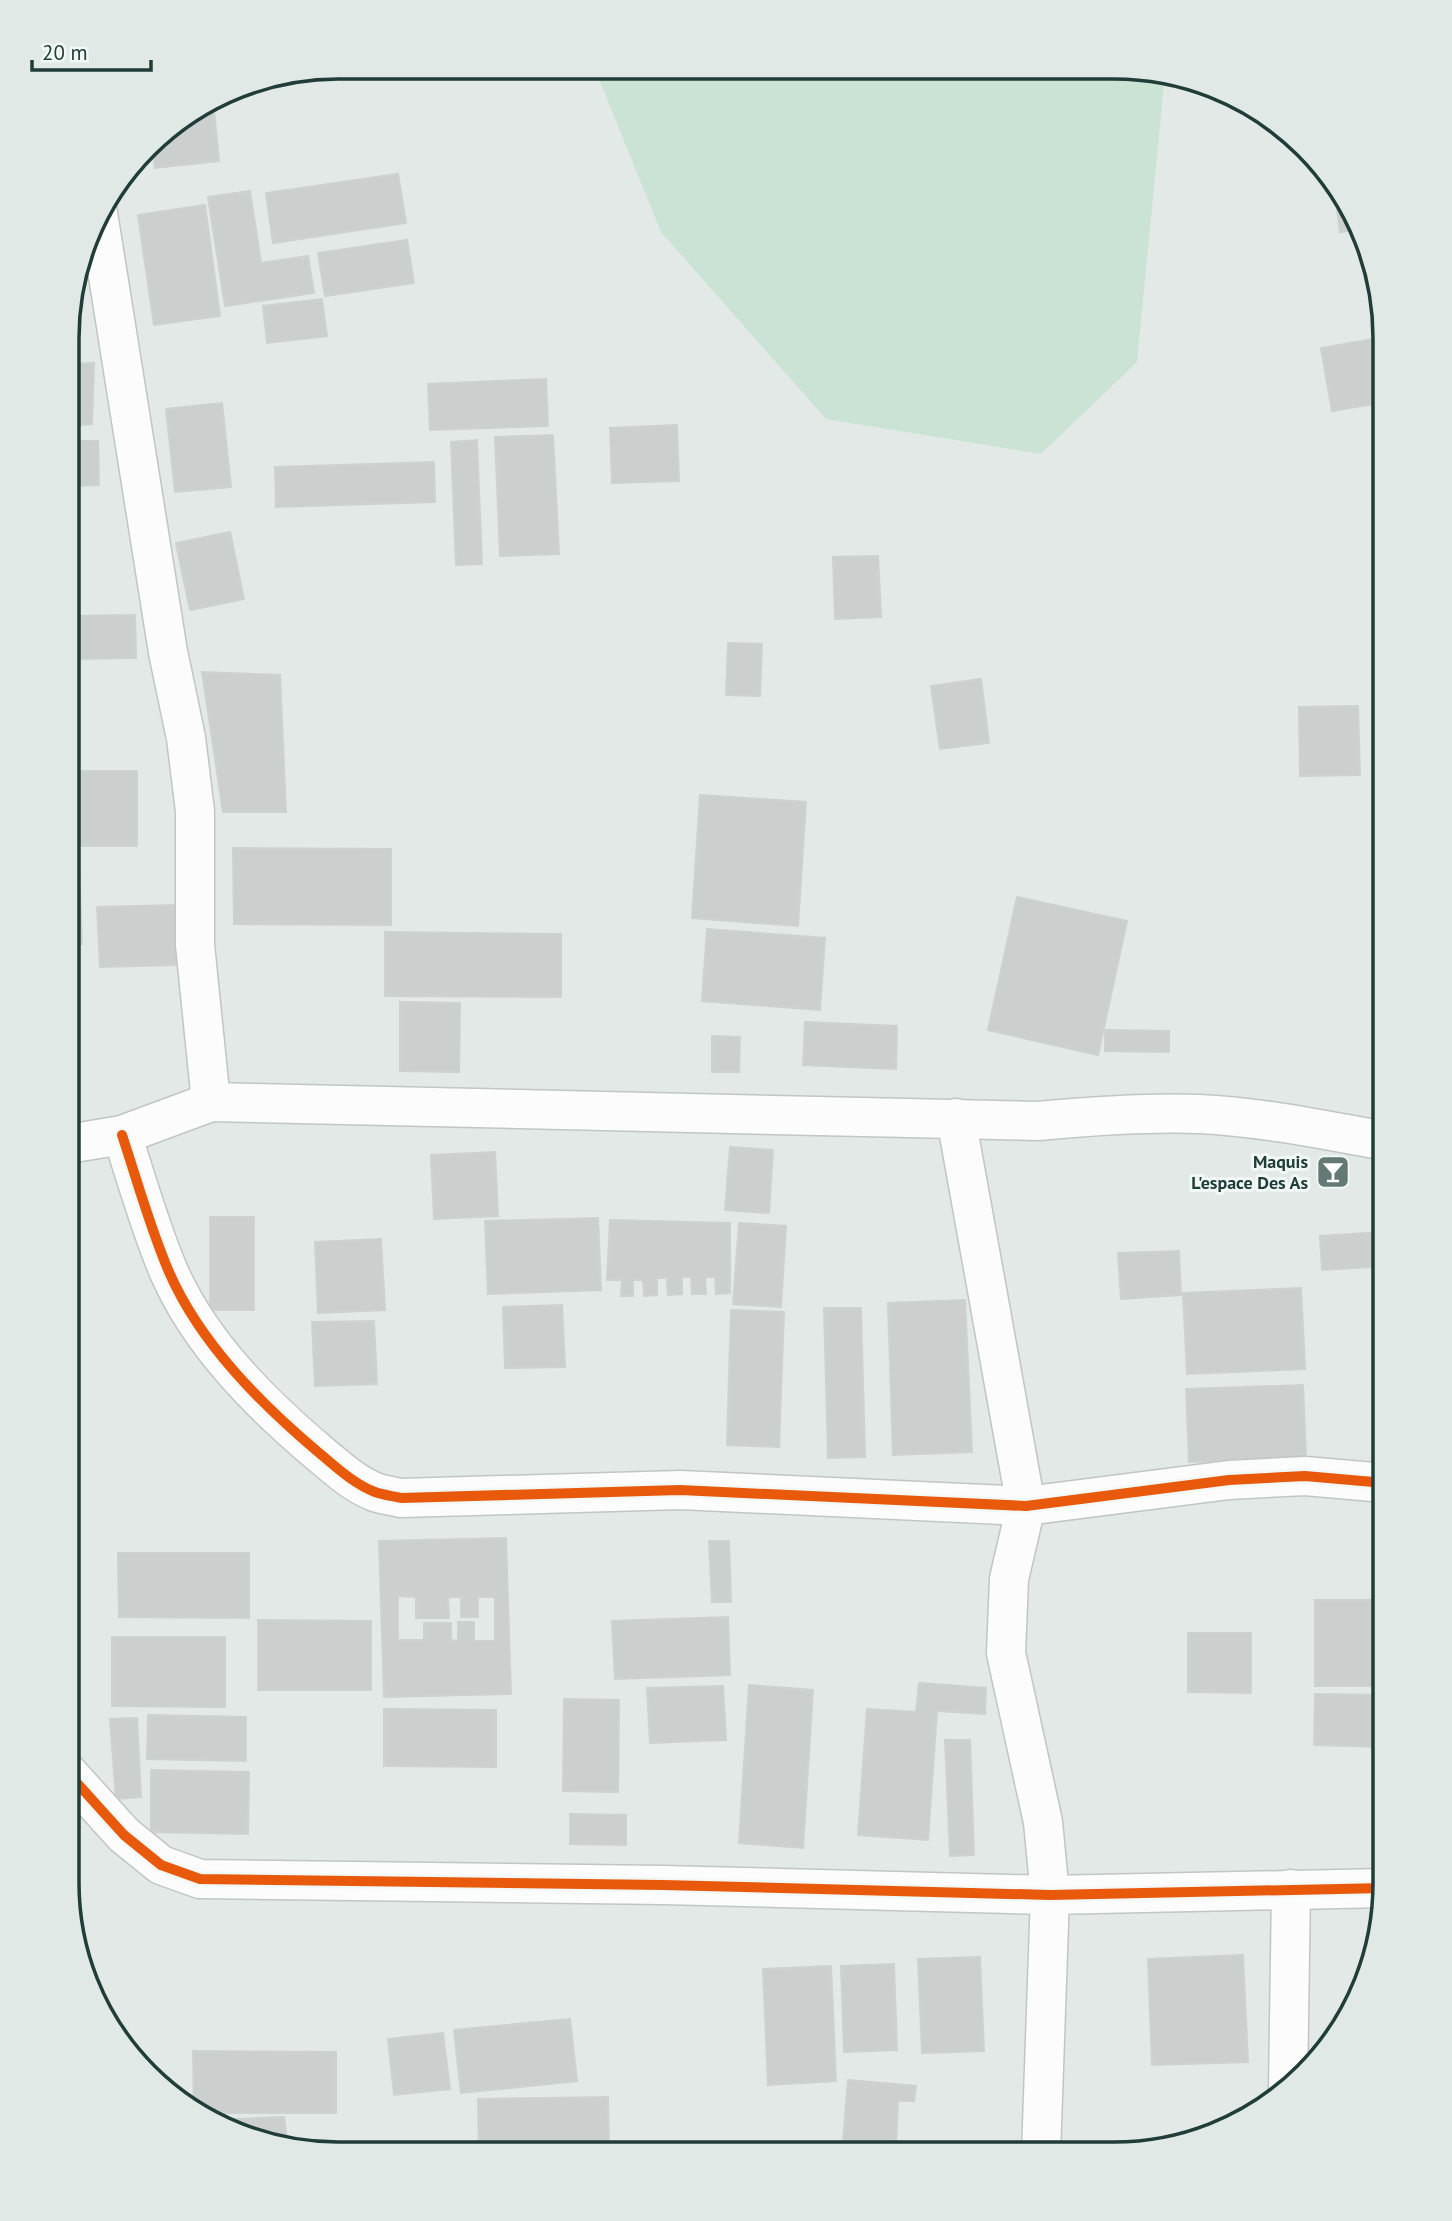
<svg xmlns="http://www.w3.org/2000/svg" width="1452" height="2221" viewBox="0 0 1452 2221" font-family="'PT Sans',sans-serif">
	<style>
		.green { fill: #cbe3d5 }
		.building { fill: #cbd0ce; stroke: #ccd2d0; stroke-width: 2; fill-rule: evenodd }
		.lines { fill: none; stroke-linecap: round; stroke-linejoin: round }
		.minor-casing { stroke: #c0c6c4; stroke-width: 41 }
		.minor { stroke: #fbfcfb; stroke-width: 38 }
		.cycleway-casing { stroke: #f1f8f5; stroke-width: 15 }
		.cycleway { stroke: #e8590c; stroke-width: 10 }
		.labels { text-anchor: middle; stroke-width: 6; stroke-linejoin: round; paint-order: stroke }
		.poi-label { font-size: 18px; font-weight: bold; fill: #203d39; stroke: #f1f8f5; text-anchor: end }
		.rim { fill: none; stroke: #203d39; stroke-width: 3.5 }
	</style>
	<rect width="100%" height="100%" fill="#e3e9e7"/>
	<!-- green -->
	<path class="green" d="M594 67 1150 69 1165 73 1137 362 1041 454 826 419 661 232Z"/>
	<!-- building -->
	<g class="building">
		<path d="M213 100 219 161 155 168 152 142 159 134Z"/>
		<path d="M398 174 406 223 273 243 266 193Z"/>
		<path d="M1334 185H1337L1362 229 1340 232Z"/>
		<path d="M250 191 261 263 308 256 314 293 225 306 208 197Z"/>
		<path d="M205 205 220 316 154 325 138 215Z"/>
		<path d="M407 240 414 283 325 296 318 253Z"/>
		<path d="M322 299 327 336 267 343 263 306Z"/>
		<path d="M1385 337V402L1332 411 1321 348Z"/>
		<path d="M94 363 92 424 79 425 77 404 69 405V364Z"/>
		<path d="M546 379 548 426 430 430 428 384Z"/>
		<path d="M222 403 231 487 175 492 166 409Z"/>
		<path d="M677 425 679 481 612 483 610 428Z"/>
		<path d="M553 435 559 554 500 556 495 437Z"/>
		<path d="M477 440 482 564 456 565 451 442Z"/>
		<path d="M78 441H98L99 485 69 486V457H78Z"/>
		<path d="M434 462 435 502 276 507 275 467Z"/>
		<path d="M230 532 244 599 190 610 176 543Z"/>
		<path d="M878 556 881 617 835 619 833 557Z"/>
		<path d="M135 615 136 658 68 659V616Z"/>
		<path d="M728 643 762 644 760 696 726 695Z"/>
		<path d="M1385 657V707H1383L1378 658Z"/>
		<path d="M202 672 280 675 286 812H223Z"/>
		<path d="M981 679 989 743 940 749 931 686Z"/>
		<path d="M1358 706 1360 775 1300 776 1299 707Z"/>
		<rect x="68" y="771" width="69" height="75"/>
		<path d="M700 795 806 802 798 926 692 918Z"/>
		<path d="M233 848 391 849V925L234 924Z"/>
		<path d="M79 869 82 944H68V870Z"/>
		<path d="M1017 897 1127 921 1098 1055 988 1030Z"/>
		<path d="M176 905 179 965 100 967 97 907Z"/>
		<path d="M707 929 825 938 820 1010 702 1001Z"/>
		<path d="M385 932 561 934V997L385 996Z"/>
		<path d="M400 1002 460 1003 459 1072 400 1071Z"/>
		<path d="M805 1022 897 1026 896 1069 803 1065Z"/>
		<path d="M1105 1030 1169 1031V1052L1105 1051Z"/>
		<path d="M712 1036 740 1037 739 1072H712Z"/>
		<path d="M730 1147 773 1150 769 1213 725 1210Z"/>
		<path d="M495 1152 498 1216 434 1219 431 1155Z"/>
		<rect x="210" y="1217" width="44" height="93"/>
		<path d="M598 1218 601 1290 488 1294 485 1221Z"/>
		<path d="M610 1220 730 1223V1293L716 1294 715 1277H705L706 1294H692L691 1277H682V1294L668 1295 667 1278H657V1295L644 1296 643 1280H633V1296H621L622 1280H607Z"/>
		<path d="M739 1223 786 1226 781 1307 733 1304Z"/>
		<path d="M1383 1232 1385 1266 1322 1270 1320 1236Z"/>
		<path d="M381 1239 385 1310 318 1313 315 1242Z"/>
		<path d="M1179 1251 1181 1295 1121 1299 1118 1253Z"/>
		<path d="M1301 1288 1305 1369 1187 1374 1183 1293Z"/>
		<path d="M965 1300 972 1452 893 1455 888 1303Z"/>
		<path d="M562 1305 565 1367 505 1368 503 1307Z"/>
		<path d="M824 1308H861L865 1457 828 1458Z"/>
		<path d="M731 1310 784 1312 779 1447 727 1445Z"/>
		<path d="M374 1321 377 1384 315 1386 312 1322Z"/>
		<path d="M1303 1385 1306 1458 1189 1462 1186 1389Z"/>
		<path d="M506 1538 511 1694 384 1697 379 1541ZM398 1596 416 1597V1618H449L448 1597H461V1617H478V1597H495V1641H474V1622H458V1641L451 1640V1623H424V1640H398Z"/>
		<path d="M709 1541H729L731 1602H712Z"/>
		<path d="M118 1553H249V1618L119 1617Z"/>
		<rect x="1315" y="1600" width="70" height="86"/>
		<path d="M728 1617 730 1675 615 1679 612 1621Z"/>
		<path d="M258 1620 371 1621V1690H258Z"/>
		<path d="M1188 1633H1251V1693L1188 1692Z"/>
		<path d="M112 1637H225V1707L112 1706Z"/>
		<path d="M919 1683 986 1688 985 1714 937 1711 928 1840 858 1835 867 1709 916 1712Z"/>
		<path d="M749 1685 813 1690 803 1848 739 1843Z"/>
		<path d="M723 1686 726 1740 650 1743 647 1688Z"/>
		<path d="M1315 1694 1385 1695V1747L1314 1745Z"/>
		<path d="M564 1699 619 1700 618 1792 563 1791Z"/>
		<path d="M384 1709 496 1710V1767L384 1766Z"/>
		<path d="M148 1715 246 1717V1761L147 1759Z"/>
		<path d="M137 1718 141 1797 116 1799 110 1719Z"/>
		<path d="M945 1740H970L974 1855 950 1856Z"/>
		<path d="M151 1770 249 1772 248 1834 151 1832Z"/>
		<path d="M570 1814 626 1815V1845L570 1844Z"/>
		<path d="M1243 1955 1248 2062 1152 2065 1148 1959Z"/>
		<path d="M980 1957 984 2051 922 2053 918 1959Z"/>
		<path d="M894 1964 897 2050 844 2052 841 1966Z"/>
		<path d="M831 1966 836 2081 768 2085 763 1969Z"/>
		<path d="M570 2019 577 2081 461 2093 454 2030Z"/>
		<path d="M443 2033 450 2089 394 2095 388 2039Z"/>
		<path d="M193 2051 336 2052V2113H198L194 2111Z"/>
		<path d="M848 2080 916 2086 914 2101H898L896 2144 914 2145 913 2154H842Z"/>
		<path d="M608 2097 609 2153H479L478 2099Z"/>
		<path d="M284 2117 288 2148 234 2134 210 2120Z"/>
	</g>
	<g class="lines">
		<defs>
			<g id="minor">
				<path d="M98 213 168 652 186 738 195 811V945L211 1102"/>
				<path d="M956 1118 1026 1506 1009 1579 1006 1653 1043 1822 1050 1895 1041 2154"/>
				<path d="M122 1135C137 1180 150 1228 169 1272 200 1343 260 1403 318 1452 336 1467 354 1484 375 1492 383 1495 393 1496 401 1498L680 1490 1026 1506 1229 1480 1305 1476 1385 1483"/>
				<path d="M68 1144 122 1135 211 1102 1038 1121C1092 1116 1145 1112 1199 1114 1262 1117 1324 1130 1385 1141"/>
				<path d="M67 1772 124 1835 161 1865 200 1879 663 1885 1050 1895 1385 1888"/>
				<path d="M1288 2089 1291 1889"/>
			</g>
		</defs>
		<!-- minor casing -->
		<use href="#minor" class="minor-casing"/>
		<!-- minor -->
		<use href="#minor" class="minor"/>
		<defs>
			<g id="cycleway">
				<path d="M122 1135C137 1180 150 1228 169 1272 200 1343 260 1403 318 1452 336 1467 354 1484 375 1492 383 1495 393 1496 401 1498L680 1490 1026 1506 1229 1480 1305 1476 1385 1483"/>
				<path d="M67 1772 124 1835 161 1865 200 1879 663 1885 1050 1895 1385 1888"/>
			</g>
		</defs>
		<!-- cycleway casing -->
		<use href="#cycleway" class="cycleway-casing"/>
		<!-- cycleway -->
		<use href="#cycleway" class="cycleway"/>
	</g>
	<!-- icons -->
	<defs>
		<symbol id="bar-square" viewBox="-11 -11 22 22"><rect x="-9" y="-9" width="18" height="18" rx="4" fill="#647976" stroke="#f1f8f5"/><path d="M-6-5H6L.8 .8V4.5H3.5V6h-7V4.5H-.8V.8Z" fill="#fff"/></symbol>
	</defs>
	<g fill-rule="evenodd">
		<use href="#bar-square" x="1314" y="1153" width="38" height="38"/>
	</g>
	<g class="labels">
		<!-- poi labels -->
		<g class="poi-label">
			<text x="1308" y="1168">Maquis<tspan x="1308" dy="21">L'espace Des As</tspan></text>
		</g>
	</g>
	<!-- crop -->
	<path d="M0 0H1452V2221H0ZM338 79H1114A259 259 0 0 1 1373 338V1883A259 259 0 0 1 1114 2142H338A259 259 0 0 1 79 1883V338A259 259 0 0 1 338 79Z" fill="#e0e9e6" fill-rule="evenodd"/>
	<path class="rim" d="M338 79H1114A259 259 0 0 1 1373 338V1883A259 259 0 0 1 1114 2142H338A259 259 0 0 1 79 1883V338A259 259 0 0 1 338 79Z"/>
	<!-- scale -->
	<path d="M32 60v10h119v-10" fill="none" stroke="#203d39" stroke-width="3.5"/>
	<text x="42" y="60" font-size="21" fill="#203d39" stroke="#f1f8f5" stroke-width="5" paint-order="stroke">20 m</text>
</svg>
